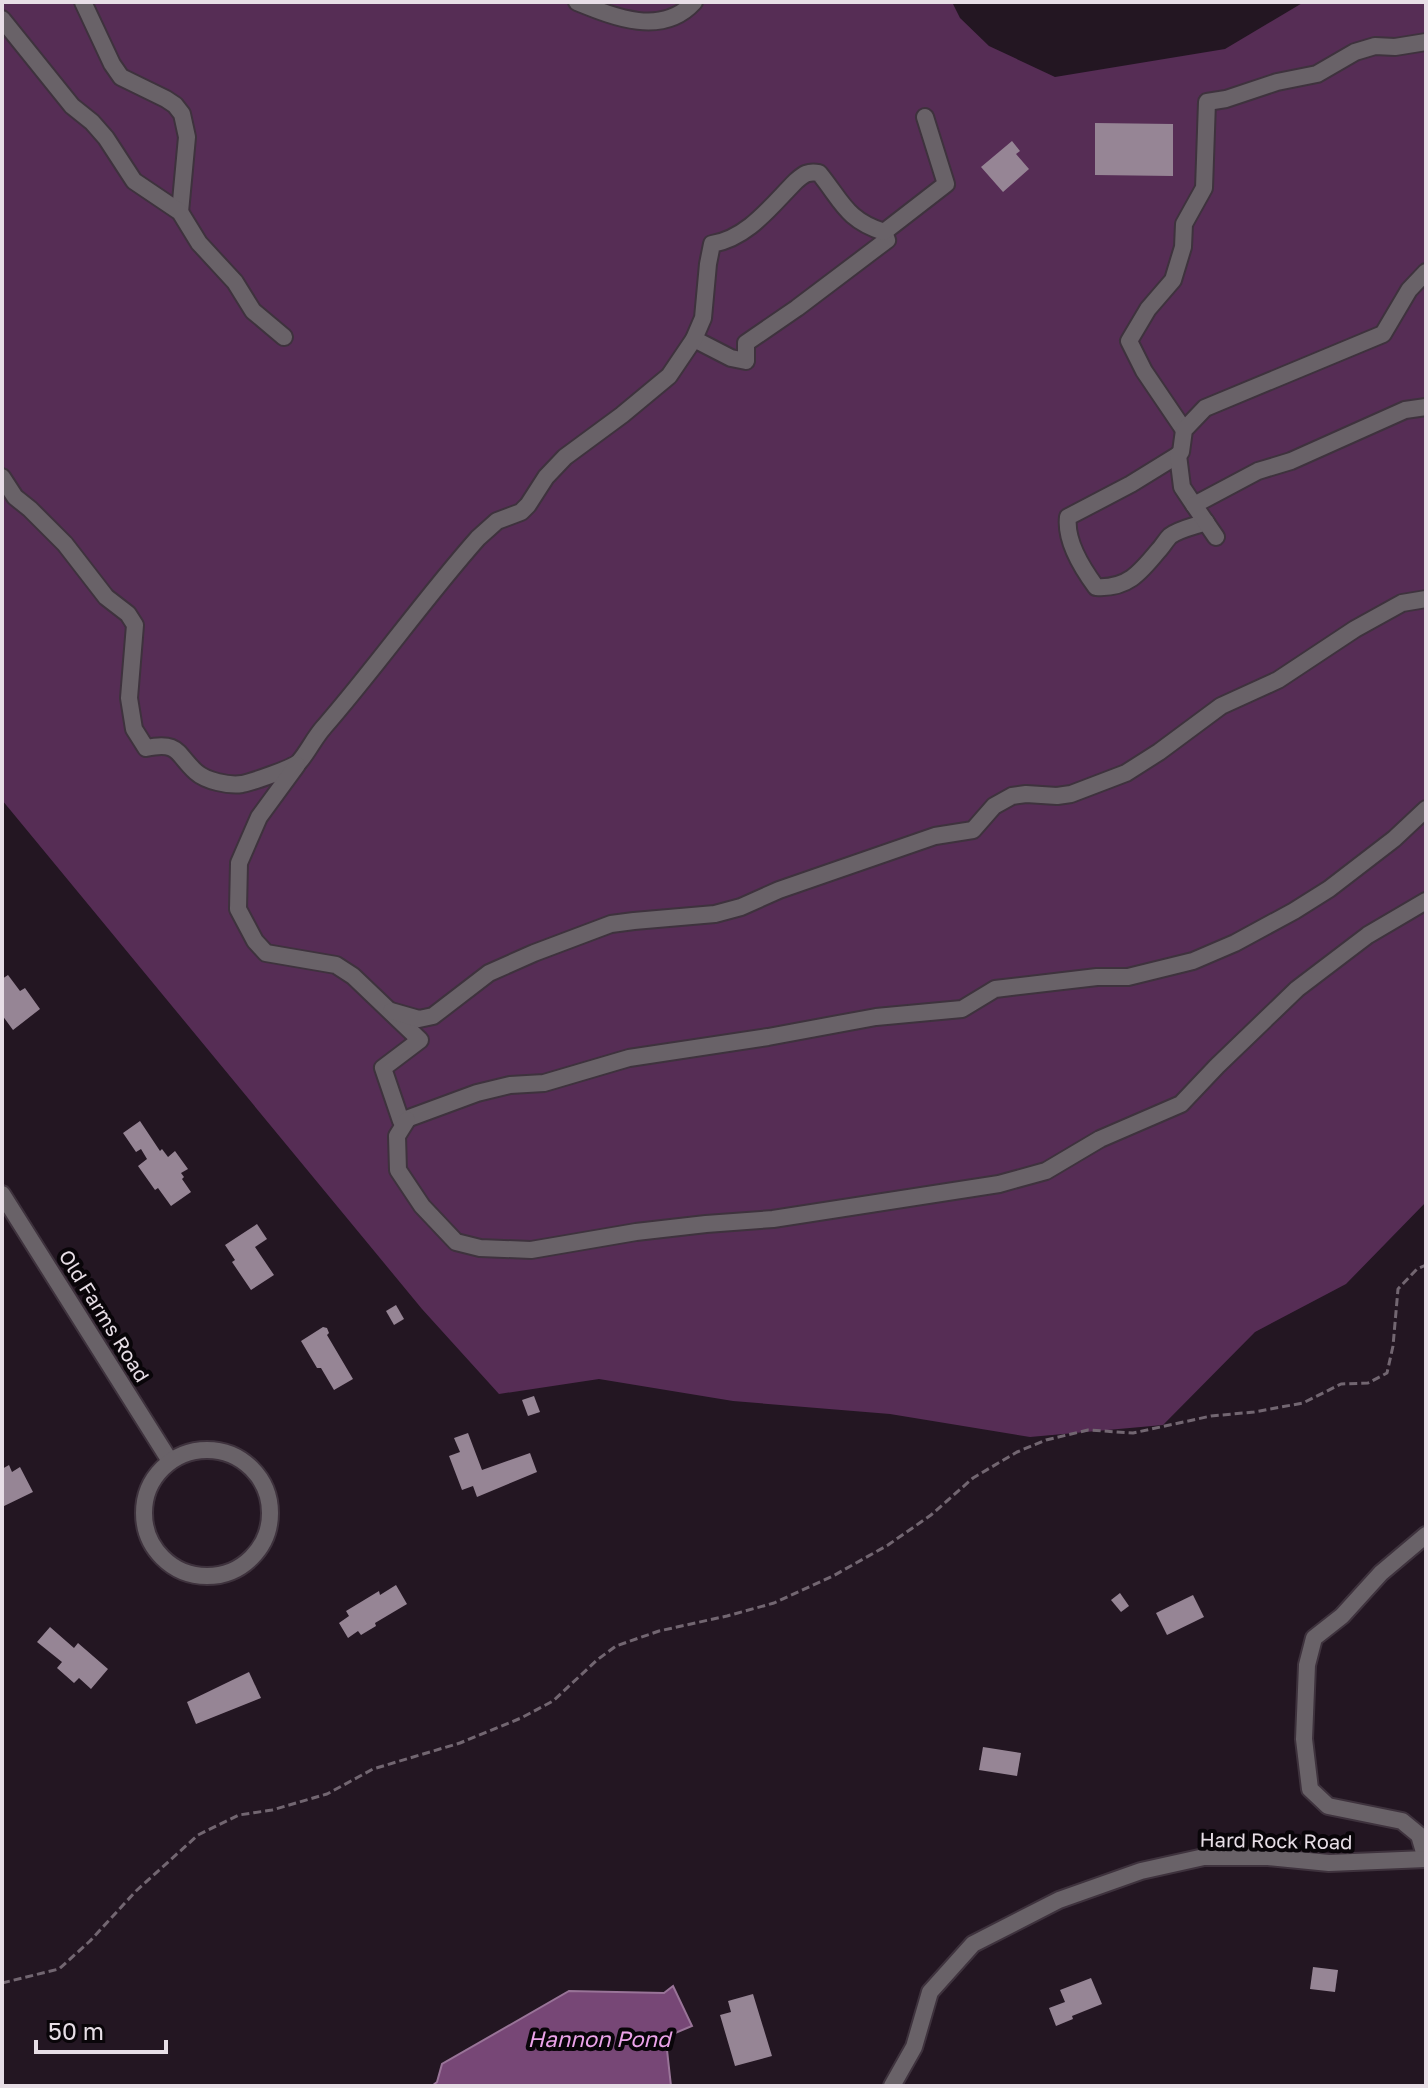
<svg xmlns="http://www.w3.org/2000/svg" width="1428" height="2088" viewBox="0 0 1428 2088" font-family="'Golos Text',sans-serif">
	<style>
		.green { fill: #562d55 }
		.water { fill: #774776; stroke: #997498; stroke-width: 2 }
		.building { fill: #968595 }
		.lines { fill: none; stroke-linecap: round; stroke-linejoin: round }
		.minor-casing { stroke: #3e323d; stroke-width: 20 }
		.path { stroke: #726671; stroke-width: 3; stroke-dasharray: 8 4; stroke-linecap: butt }
		.minor { stroke: #696268; stroke-width: 16 }
		.labels { text-anchor: middle; stroke-width: 8; stroke-linejoin: round; paint-order: stroke }
		.street-label { font-size: 20px; fill: #e7dee6; stroke: #090509 }
		.water-label { font-size: 22px; font-style: italic; fill: #eba3e9; stroke: #090509 }
	</style>
	<rect width="100%" height="100%" fill="#231622"/>
	<!-- green -->
	<path class="green" d="M2 2H952L960 18 989 46 1055 77 1225 49 1304 2H1426V1202L1346 1284 1255 1332 1163 1425 1030 1437 890 1414 733 1401 599 1379 499 1394 422 1309 2 800Z"/>
	<!-- water -->
	<path class="water" d="M673 1986 692 2026 668 2036 666 2041 671 2086H432L437 2082 442 2064 569 1991 664 1993Z"/>
	<!-- building -->
	<g class="building">
		<path d="M1095 123 1173 124V176L1095 175Z"/>
		<path d="M1012 141 1020 151 1016 154 1029 169 1003 192 981 167Z"/>
		<path d="M8 975 20 991 25 988 40 1009 13 1030 2 1015V979Z"/>
		<path d="M140 1121 160 1151 162 1149 168 1157 175 1151 188 1169 181 1173 184 1177 182 1179 191 1192 171 1206 158 1188 155 1190 138 1166 147 1159 141 1149 136 1152 123 1133Z"/>
		<path d="M257 1224 267 1239 255 1247 274 1275 251 1290 232 1262 235 1260 225 1245Z"/>
		<path d="M396 1305 404 1319 394 1325 386 1311Z"/>
		<path d="M323 1327 327 1328 329 1333 327 1335 353 1379 334 1390 321 1368H317L301 1341Z"/>
		<path d="M534 1396 540 1412 528 1416 522 1400Z"/>
		<path d="M468 1433 482 1470 530 1453 537 1472 477 1497 473 1486 462 1490 449 1456 460 1452 454 1438Z"/>
		<path d="M9 1465 12 1472 20 1467 33 1492 2 1507V1469Z"/>
		<path d="M396 1585 407 1604 375 1623 376 1626 361 1635 358 1631 348 1638 339 1623 349 1616 346 1611 379 1591 380 1595Z"/>
		<path d="M1120 1593 1129 1606 1121 1612 1111 1600Z"/>
		<path d="M1193 1595 1204 1617 1167 1635 1156 1613Z"/>
		<path d="M50 1627 74 1648 78 1643 108 1669 91 1689 79 1678 74 1683 57 1668 62 1662 37 1642Z"/>
		<path d="M249 1672 261 1698 196 1724 187 1702Z"/>
		<path d="M983 1747 1021 1753 1017 1776 979 1770Z"/>
		<path d="M1313 1967 1338 1970 1335 1992 1310 1989Z"/>
		<path d="M1091 1978 1102 2004 1072 2016 1073 2019 1056 2026 1049 2008 1065 2002 1060 1990Z"/>
		<path d="M753 1994 772 2056 735 2066 720 2015 731 2012 728 2001Z"/>
	</g>
	<g class="lines">
		<defs>
			<g id="minor">
				<path d="M83 2 112 64 121 77 166 99 175 105 182 114 187 137 180 212"/>
				<path d="M577 2C614 17 662 37 694 2"/>
				<path d="M2 19 72 106 92 122 106 138 134 181 180 212 199 243 235 282 253 311 284 337"/>
				<path d="M694 339 731 358 746 361V343L797 308 887 240 884 232"/>
				<path d="M1184 430 1144 371 1129 341 1148 309 1173 280 1183 247 1184 224 1204 188 1207 102 1226 99 1277 82 1317 74 1355 52 1375 46 1395 47 1426 42"/>
				<path d="M1178 455 1131 484 1068 517C1065 541 1082 568 1096 587 1127 589 1140 573 1158 551 1162 547 1166 540 1170 536 1179 529 1195 526 1206 522"/>
				<path d="M2 477 15 497 30 509 65 544 106 597 128 614 135 625 129 698 134 729 146 748C180 741 176 754 196 772 206 781 229 786 242 784 252 782 293 768 299 762 308 752 314 738 324 727 377 666 424 599 478 538L497 521 521 512 528 505 546 477 565 457 622 415 669 376 694 339 703 318 708 264 712 244C748 238 771 206 796 181 804 174 808 171 819 173 842 201 846 220 884 232L946 184 925 117"/>
				<path d="M1194 505 1182 487 1178 455 1181 452 1184 430 1205 408 1383 334 1409 290 1426 272"/>
				<path d="M1216 537 1194 505 1258 471 1291 461 1405 410 1426 407"/>
				<path d="M297 765 259 817 239 863 238 909 255 941 266 953 336 965 353 976 420 1040 383 1068 401 1121 477 1093 510 1085 544 1083 629 1058 768 1037 876 1017 962 1009 995 989 1097 977H1128L1193 961 1235 943 1294 911 1329 889 1394 839 1426 809"/>
				<path d="M391 1011 419 1019 433 1016 489 973 534 953 611 924 634 921 715 914 741 907 779 890 935 836 973 830 994 806 1012 796 1026 794 1057 796 1071 794 1126 773 1159 752 1221 706 1278 680 1355 629 1402 603 1426 599"/>
				<path d="M407 1120 397 1136 398 1170 422 1206 456 1242 480 1248 531 1250 636 1232 706 1224 773 1219 999 1184 1046 1171 1100 1139 1181 1104 1217 1066 1297 989 1368 935 1426 901"/>
				<path d="M2 1194 170 1461"/>
				<circle cx="207" cy="1513" r="63"/>
				<path d="M1426 1535 1381 1573 1342 1616 1314 1638 1307 1665 1304 1739 1310 1789 1328 1806 1402 1821 1419 1835 1426 1859"/>
				<path d="M892 2086 914 2047 930 1992 973 1944 1059 1900 1141 1871 1204 1857H1268L1329 1863 1426 1859"/>
			</g>
		</defs>
		<!-- minor casing -->
		<use href="#minor" class="minor-casing"/>
		<!-- path -->
		<path class="path" d="M2 1983 59 1969 90 1941 136 1891 198 1835 239 1815 272 1810 327 1794 373 1769 460 1743 521 1718 553 1701 597 1660 616 1646 659 1631 727 1616 774 1603 833 1576 888 1545 931 1515 973 1478 1017 1452 1046 1440 1088 1430 1133 1433 1211 1416 1254 1412 1303 1403 1341 1384 1368 1383 1387 1373 1393 1346 1398 1289 1417 1269 1426 1265"/>
		<!-- minor -->
		<use href="#minor" class="minor"/>
	</g>
	<g class="labels">
		<!-- street labels -->
		<g class="street-label">
			<text transform="translate(104 1316) rotate(58)" y="7">Old Farms Road</text>
			<text transform="translate(1276 1841) rotate(1)" y="7">Hard Rock Road</text>
		</g>
		<!-- water labels -->
		<g class="water-label">
			<text x="599" y="2047">Hannon Pond</text>
		</g>
	</g>
	<!-- border -->
	<rect width="1428" height="2088" fill="none" stroke="#e7dee6" stroke-width="8"/>
	<!-- scale -->
	<path d="M36 2040v12h130v-12" fill="none" stroke="#e7dee6" stroke-width="4"/>
	<text x="48" y="2040" font-size="24" fill="#e7dee6" stroke="#090509" stroke-width="6" paint-order="stroke">50 m</text>
</svg>
